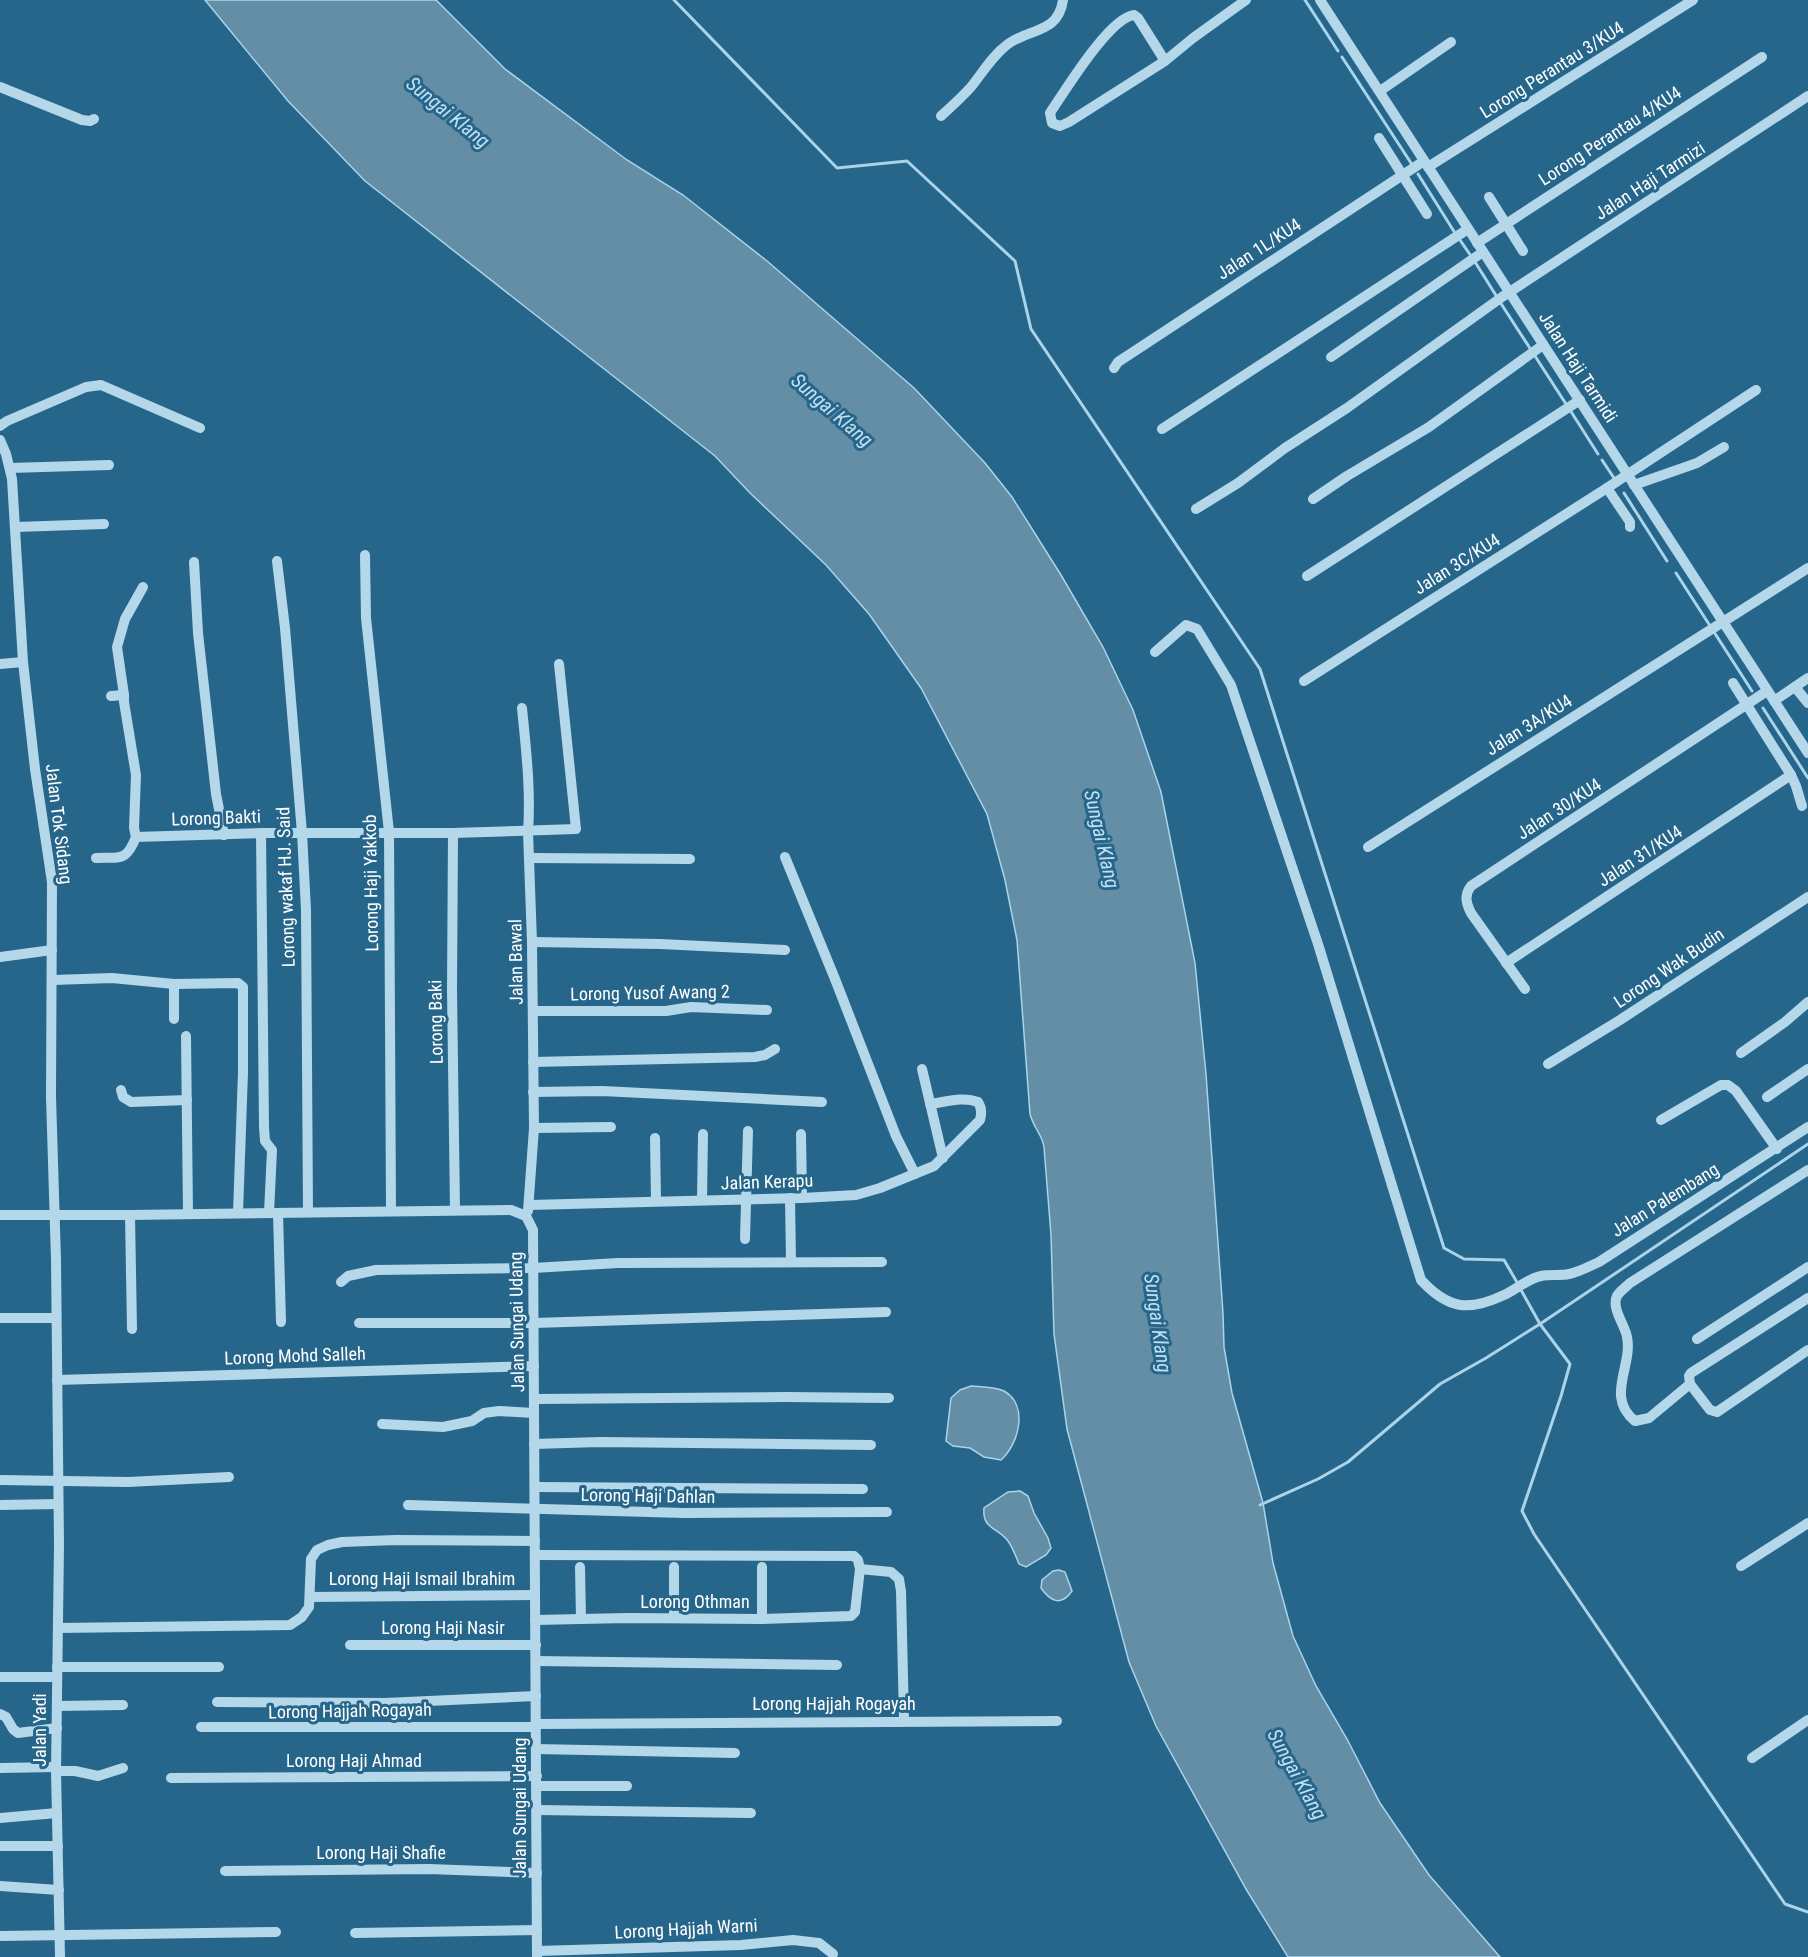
<svg xmlns="http://www.w3.org/2000/svg" width="1808" height="1957" viewBox="0 0 1808 1957" font-family="'Roboto Condensed',sans-serif">
	<style>
		.water { fill: #648ea6; stroke: #a9d4ea; stroke-width: 1.5 }
		.lines { fill: none; stroke-linecap: round; stroke-linejoin: round }
		.stream { stroke: #a9d4ea; stroke-width: 3 }
		.minor { stroke: #b4d7ea; stroke-width: 10 }
		.labels { text-anchor: middle; stroke-width: 6; stroke-linejoin: round; paint-order: stroke }
		.street-label { font-size: 18px; fill: #fff; stroke: #26668b }
		.water-label { font-size: 20px; font-style: italic; fill: #c0e0f1; stroke: #26668b }
	</style>
	<rect width="100%" height="100%" fill="#26668b"/>
	<!-- water -->
	<g class="water">
		<path d="M205 0H436L505 69 627 160 683 195 767 261 914 388 985 463 1012 497 1061 575 1103 647 1133 710 1161 792 1195 963 1206 1074 1223 1313 1224 1347 1232 1393 1263 1503 1273 1563 1293 1636 1316 1686 1347 1739 1380 1803 1429 1875 1500 1957H1288L1246 1889 1156 1726 1129 1662 1067 1429 1054 1334 1051 1235 1044 1147C1042 1134 1034 1129 1030 1114L1017 940 1005 880 987 814 921 688 869 614 826 565 750 493 715 456 365 181 288 101Z"/>
		<path d="M971 1386C981 1387 995 1387 1004 1391 1029 1405 1019 1444 1001 1460L984 1457 970 1448 953 1446 946 1441 951 1398 960 1390Z"/>
		<path d="M1020 1491 1028 1496 1034 1513 1048 1538 1051 1548 1046 1555 1026 1567 1019 1564C1016 1557 1013 1548 1008 1541 997 1527 982 1529 984 1508L1008 1492Z"/>
		<path d="M1059 1570 1065 1572 1072 1591C1061 1607 1050 1601 1041 1588L1042 1580 1053 1571Z"/>
	</g>
	<g class="lines">
		<!-- stream -->
		<g class="stream">
			<path d="M674 0 837 168 907 161 1015 261 1031 329 1260 669 1444 1248 1464 1259 1504 1260 1518 1284"/>
			<path d="M1305 0 1338 51"/>
			<path d="M1342 57 1411 163"/>
			<path d="M1418 174 1455 233"/>
			<path d="M1460 240 1471 256"/>
			<path d="M1475 262 1497 297"/>
			<path d="M1500 302 1566 404"/>
			<path d="M1570 410 1598 454"/>
			<path d="M1602 460 1614 478"/>
			<path d="M1624 493 1667 561"/>
			<path d="M1676 573 1752 691"/>
			<path d="M1763 708 1808 778"/>
			<path d="M1521 1290 1540 1324 1570 1364 1561 1396 1522 1511 1534 1534 1785 1904 1808 1912"/>
			<path d="M1260 1505 1318 1479 1348 1462 1440 1384 1486 1358 1540 1324 1808 1144"/>
		</g>
		<!-- minor -->
		<g class="minor">
			<path d="M1320 0 1808 753"/>
			<path d="M1165 61 1138 18 1134 15C1109 18 1065 91 1050 113L1052 123 1060 126 1069 122 1165 61 1193 38 1246 0"/>
			<path d="M0 87 82 120 90 121 94 119"/>
			<path d="M1380 91 1451 42"/>
			<path d="M941 116C951 107 962 97 971 87 983 72 993 55 1008 44 1030 28 1058 34 1063 0"/>
			<path d="M1379 138 1427 214"/>
			<path d="M1428 167 1693 0"/>
			<path d="M1489 197 1523 251"/>
			<path d="M1477 243 1762 57"/>
			<path d="M1331 357 1483 252"/>
			<path d="M1114 368 1118 362 1424 161"/>
			<path d="M0 426 7 421 86 387 101 385 200 428"/>
			<path d="M1162 429 1468 229"/>
			<path d="M0 440 6 454 12 479 23 662 35 769 52 882 51 1097 56 1260 59 1545 56 1771 60 1957"/>
			<path d="M10 468 109 465"/>
			<path d="M1634 485 1697 463 1724 447"/>
			<path d="M1607 488 1630 522V527"/>
			<path d="M1313 499 1347 476 1429 427 1543 345"/>
			<path d="M1196 509 1238 483 1285 448 1347 408 1502 297 1808 96"/>
			<path d="M16 527 104 524"/>
			<path d="M365 555 366 618 389 832 391 1211"/>
			<path d="M277 561 285 628 302 833 306 910 308 1212"/>
			<path d="M194 562 198 633 216 794 224 835"/>
			<path d="M1307 576 1580 400"/>
			<path d="M1155 652 1186 625 1197 629 1231 685 1318 944 1421 1280C1448 1309 1468 1312 1504 1295 1517 1289 1527 1279 1541 1276 1550 1274 1560 1276 1569 1274 1579 1272 1590 1266 1599 1262L1808 1127"/>
			<path d="M0 664 23 662"/>
			<path d="M1304 681 1607 488 1756 390"/>
			<path d="M1733 683 1791 775 1796 786 1802 806"/>
			<path d="M1795 687 1808 703"/>
			<path d="M124 695 117 647 125 619 143 587"/>
			<path d="M111 696 124 695V702L136 775 134 828 136 837"/>
			<path d="M1774 701 1808 678"/>
			<path d="M522 708C526 749 531 790 528 832L532 942 534 1128 528 1211"/>
			<path d="M261 833 264 1127 265 1141 272 1150 269 1213"/>
			<path d="M453 833 452 990 455 1210"/>
			<path d="M1368 847 1808 568"/>
			<path d="M785 857 835 979 896 1136 915 1174"/>
			<path d="M96 858C121 857 126 862 136 837L261 833H453L576 829 559 664"/>
			<path d="M530 858 690 859"/>
			<path d="M532 942 660 944 785 950"/>
			<path d="M0 957 52 950"/>
			<path d="M1506 963 1791 775"/>
			<path d="M53 980 112 978 174 984 238 983 243 987V1072L238 1213"/>
			<path d="M1525 989 1471 913C1466 903 1464 895 1471 886L1767 691"/>
			<path d="M533 1011H666L691 1007 767 1010"/>
			<path d="M174 1019V984"/>
			<path d="M186 1036 188 1214"/>
			<path d="M1741 1053 1785 1022 1808 1002"/>
			<path d="M533 1062 755 1057 765 1055 775 1049"/>
			<path d="M1548 1064 1620 1020 1808 897"/>
			<path d="M922 1069 943 1158"/>
			<path d="M121 1090 123 1097 131 1102 187 1100"/>
			<path d="M533 1092 602 1091 822 1102"/>
			<path d="M1767 1097 1808 1069"/>
			<path d="M1661 1120 1721 1085H1728L1736 1091 1777 1149"/>
			<path d="M534 1128 611 1127"/>
			<path d="M801 1134 802 1198"/>
			<path d="M655 1138 656 1200"/>
			<path d="M790 1198 791 1262"/>
			<path d="M702 1200 703 1134"/>
			<path d="M529 1205 802 1198 856 1195 880 1188 934 1166 980 1120C982 1113 982 1108 978 1102 963 1096 946 1102 930 1104"/>
			<path d="M278 1213 281 1322"/>
			<path d="M0 1215H130L511 1210 526 1216 533 1230 537 1957"/>
			<path d="M130 1215 132 1329"/>
			<path d="M745 1239 748 1131"/>
			<path d="M341 1282 348 1276 376 1270 533 1268 618 1263 882 1262"/>
			<path d="M1808 1298 1691 1373 1689 1376 1690 1384 1710 1410 1717 1412 1808 1350"/>
			<path d="M0 1318H56"/>
			<path d="M359 1323H534L886 1312"/>
			<path d="M1697 1339 1808 1267"/>
			<path d="M57 1380 534 1366"/>
			<path d="M1690 1384 1649 1418 1635 1421C1605 1397 1633 1366 1627 1337 1625 1325 1611 1308 1617 1296 1619 1292 1626 1287 1630 1283L1808 1170"/>
			<path d="M534 1399 786 1397 889 1398"/>
			<path d="M382 1424 443 1427 472 1421 484 1413 499 1411 534 1413"/>
			<path d="M534 1444 600 1442 871 1445"/>
			<path d="M0 1480 128 1482 229 1477"/>
			<path d="M535 1487 863 1489"/>
			<path d="M0 1505 58 1504"/>
			<path d="M408 1505 684 1513 887 1512"/>
			<path d="M535 1555 854 1556 858 1560 860 1569"/>
			<path d="M1741 1566 1808 1523"/>
			<path d="M580 1567 581 1619"/>
			<path d="M674 1567V1618"/>
			<path d="M762 1567V1619"/>
			<path d="M310 1597 535 1595"/>
			<path d="M535 1620 627 1618 762 1619 851 1616 855 1612 860 1569 891 1572 899 1579 901 1591 904 1720"/>
			<path d="M58 1628 290 1625 302 1617 309 1607 311 1559 317 1550 328 1545 342 1542 396 1540 535 1541"/>
			<path d="M350 1645H536"/>
			<path d="M536 1661 837 1665"/>
			<path d="M57 1667H219"/>
			<path d="M0 1677H57"/>
			<path d="M217 1702 385 1703 536 1696"/>
			<path d="M57 1706 123 1705"/>
			<path d="M0 1714 6 1717 13 1729 18 1733 57 1728"/>
			<path d="M536 1724 1057 1721"/>
			<path d="M201 1727H536"/>
			<path d="M536 1749 735 1753"/>
			<path d="M1752 1758 1808 1720"/>
			<path d="M0 1768 56 1767"/>
			<path d="M56 1771H75L98 1776 123 1768"/>
			<path d="M171 1778 537 1776"/>
			<path d="M537 1786H627"/>
			<path d="M537 1810 751 1813"/>
			<path d="M0 1818 57 1813"/>
			<path d="M0 1846H58"/>
			<path d="M225 1871 429 1869 537 1873"/>
			<path d="M0 1886 59 1890"/>
			<path d="M355 1933 537 1930"/>
			<path d="M0 1936 276 1932"/>
			<path d="M537 1951 741 1945 793 1940 819 1943 833 1954"/>
		</g>
	</g>
	<g class="labels">
		<!-- street labels -->
		<g class="street-label">
			<text transform="translate(1552 70) rotate(-32)" y="6">Lorong Perantau 3/KU4</text>
			<text transform="translate(1610 136) rotate(-33)" y="6">Lorong Perantau 4/KU4</text>
			<text transform="translate(1650 181) rotate(-33)" y="6">Jalan Haji Tarmizi</text>
			<text transform="translate(1259 249) rotate(-33)" y="6">Jalan 1L/KU4</text>
			<text transform="translate(1578 367) rotate(57)" y="6">Jalan Haji Tarmidi</text>
			<text transform="translate(1457 564) rotate(-32)" y="6">Jalan 3C/KU4</text>
			<text transform="translate(1529 725) rotate(-32)" y="6">Jalan 3A/KU4</text>
			<text transform="translate(1559 809) rotate(-33)" y="6">Jalan 30/KU4</text>
			<text transform="translate(216 818) rotate(-2)" y="6">Lorong Bakti</text>
			<text transform="translate(59 824) rotate(83)" y="6">Jalan Tok Sidang</text>
			<text transform="translate(1640 856) rotate(-33)" y="6">Jalan 31/KU4</text>
			<text transform="translate(371 883) rotate(-91)" y="6">Lorong Haji Yakkob</text>
			<text transform="translate(286 887) rotate(-92)" y="6">Lorong wakaf HJ. Said</text>
			<text transform="translate(516 962) rotate(-91)" y="6">Jalan Bawal</text>
			<text transform="translate(1669 968) rotate(-34)" y="6">Lorong Wak Budin</text>
			<text transform="translate(650 993) rotate(-1)" y="6">Lorong Yusof Awang 2</text>
			<text transform="translate(436 1022) rotate(-91)" y="6">Lorong Baki</text>
			<text transform="translate(767 1182) rotate(-2)" y="6">Jalan Kerapu</text>
			<text transform="translate(1665 1200) rotate(-32)" y="6">Jalan Palembang</text>
			<text transform="translate(517 1322) rotate(-91)" y="6">Jalan Sungai Udang</text>
			<text transform="translate(295 1356) rotate(-2)" y="6">Lorong Mohd Salleh</text>
			<text transform="translate(648 1496) rotate(1)" y="6">Lorong Haji Dahlan</text>
			<text x="422" y="1585">Lorong Haji Ismail Ibrahim</text>
			<text x="695" y="1608">Lorong Othman</text>
			<text x="443" y="1634">Lorong Haji Nasir</text>
			<text x="834" y="1710">Lorong Hajjah Rogayah</text>
			<text transform="translate(350 1711) rotate(-1)" y="6">Lorong Hajjah Rogayah</text>
			<text transform="translate(40 1730) rotate(-90)" y="6">Jalan Yadi</text>
			<text x="354" y="1767">Lorong Haji Ahmad</text>
			<text transform="translate(520 1808) rotate(-90)" y="6">Jalan Sungai Udang</text>
			<text x="381" y="1859">Lorong Haji Shafie</text>
			<text transform="translate(686 1929) rotate(-3)" y="6">Lorong Hajjah Warni</text>
		</g>
		<!-- water labels -->
		<g class="water-label">
			<text transform="translate(448 112) rotate(39)" y="7">Sungai Klang</text>
			<text transform="translate(832 410) rotate(41)" y="7">Sungai Klang</text>
			<text transform="translate(1102 839) rotate(77)" y="7">Sungai Klang</text>
			<text transform="translate(1158 1323) rotate(82)" y="7">Sungai Klang</text>
			<text transform="translate(1297 1774) rotate(61)" y="7">Sungai Klang</text>
		</g>
	</g>
</svg>
